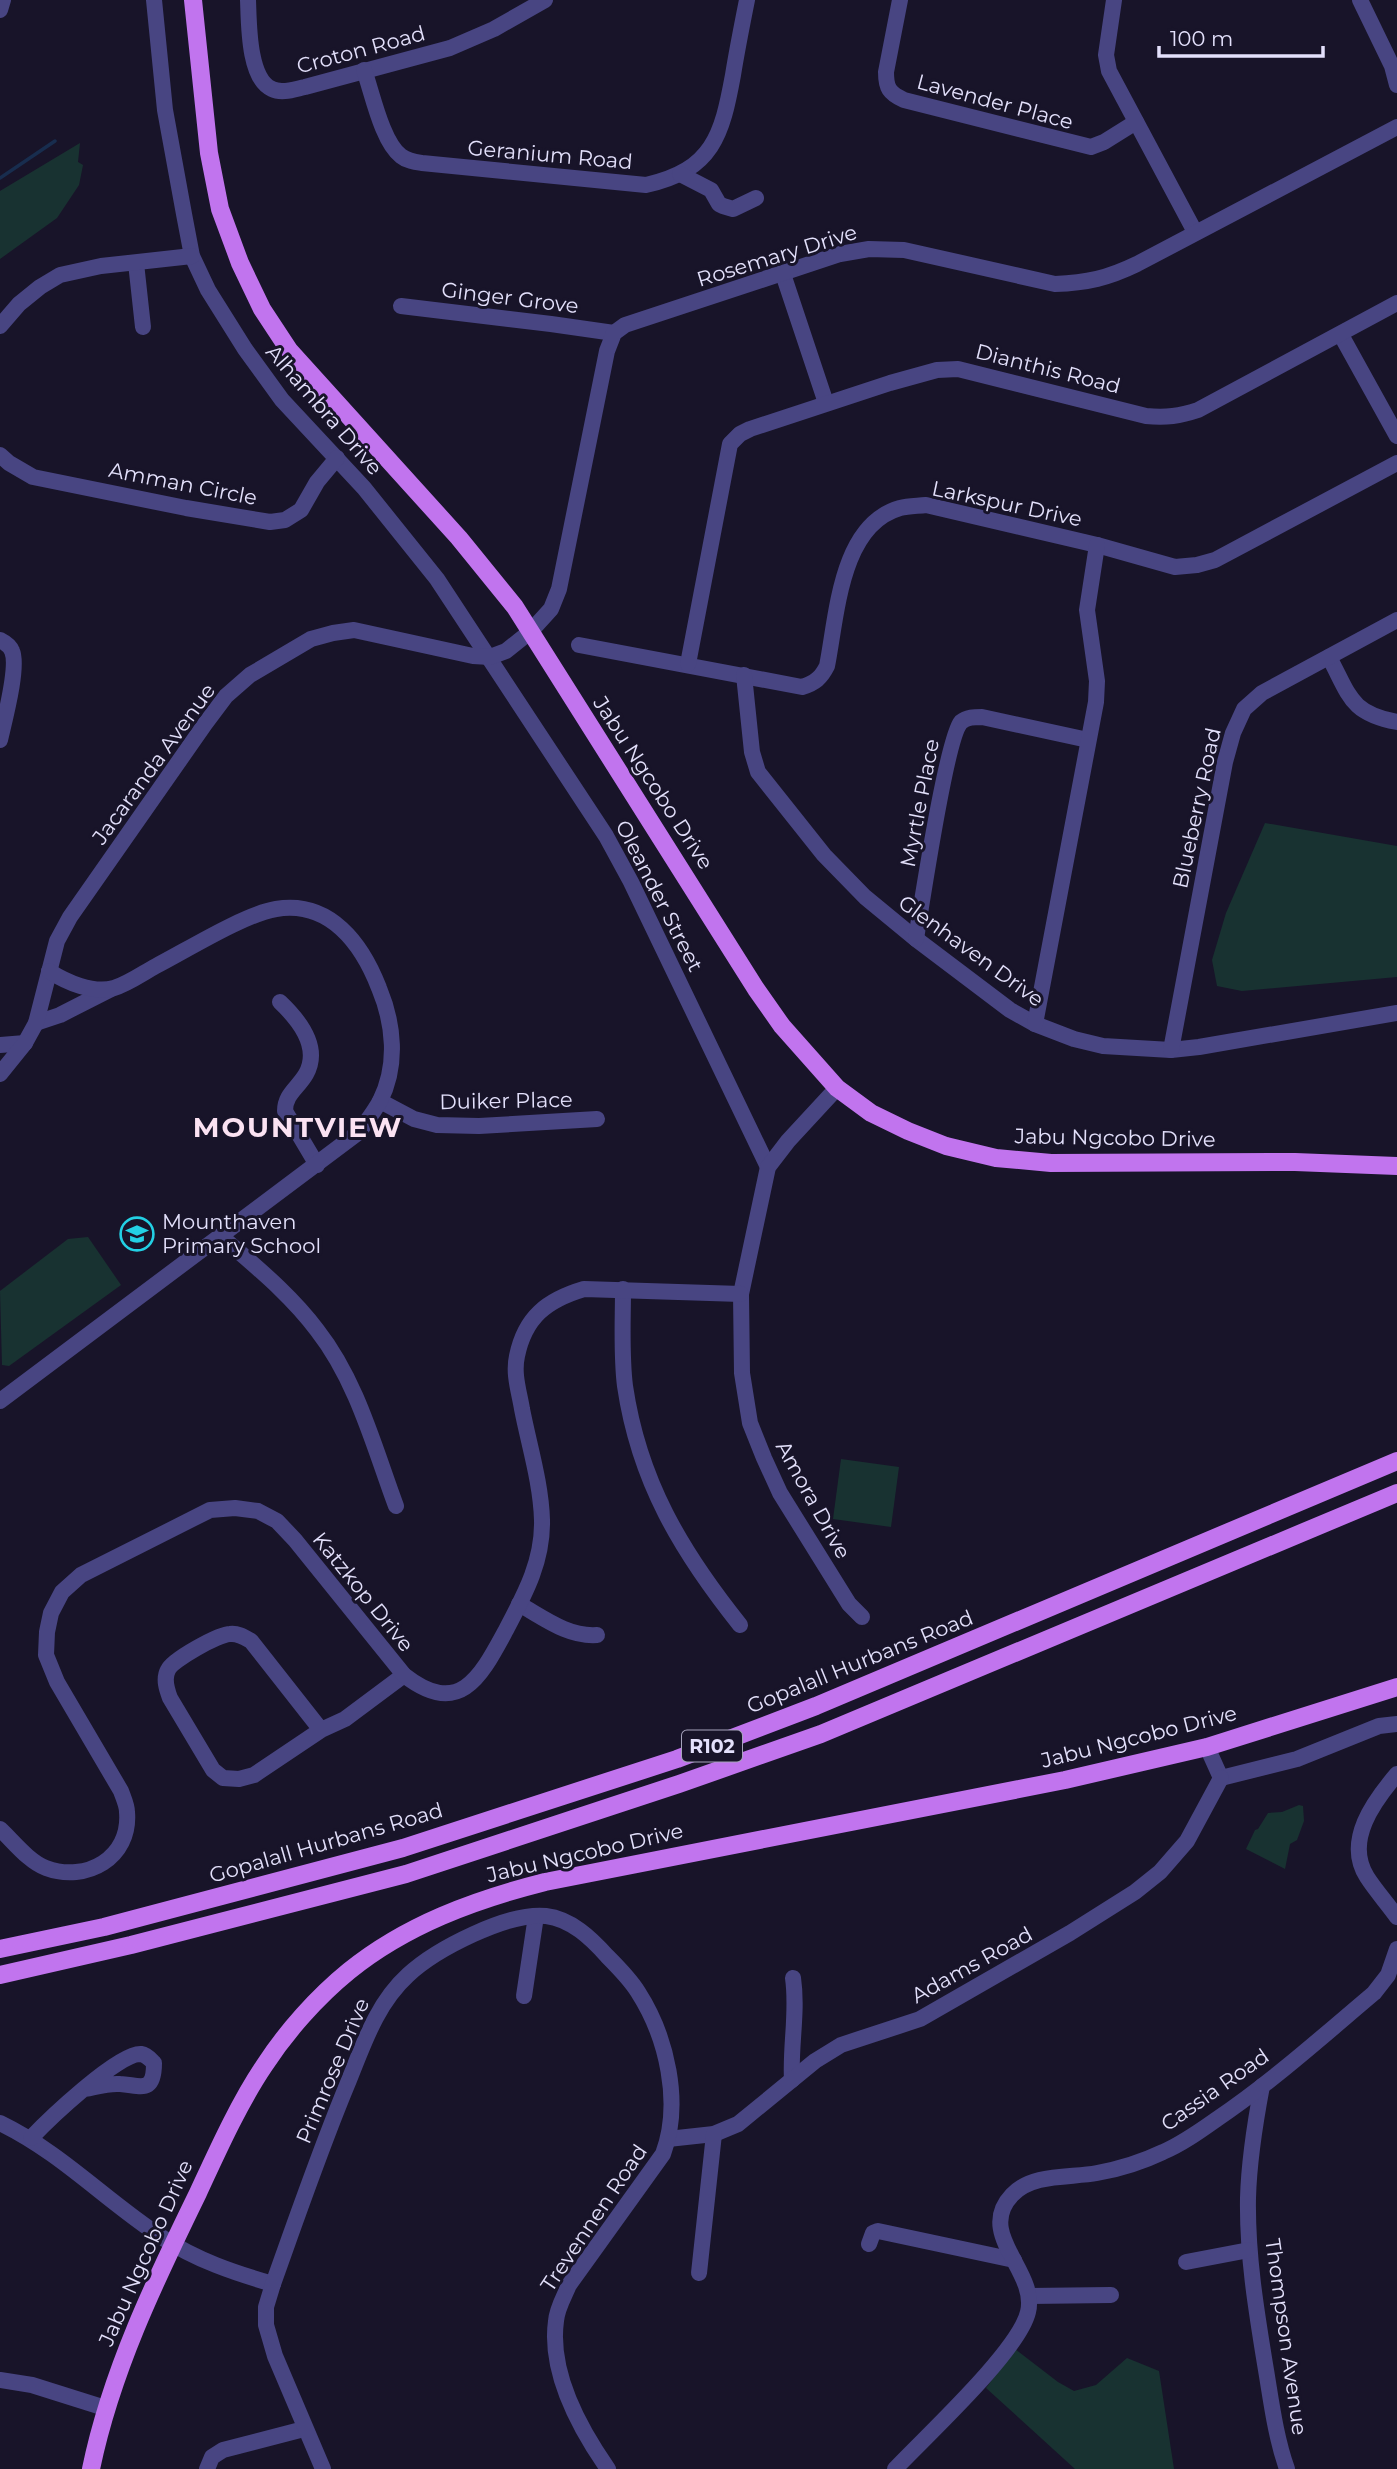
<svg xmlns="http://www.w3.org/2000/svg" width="1397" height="2469" viewBox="0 0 1397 2469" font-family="Montserrat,sans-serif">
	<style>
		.green { fill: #183231 }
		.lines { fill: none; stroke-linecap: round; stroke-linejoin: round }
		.stream { stroke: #182d4e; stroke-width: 3.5 }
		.minor { stroke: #484582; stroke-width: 16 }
		.major { stroke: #c174ee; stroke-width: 18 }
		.labels { text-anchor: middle; stroke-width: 6; stroke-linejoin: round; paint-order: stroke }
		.shield { fill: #181429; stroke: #a6a3bc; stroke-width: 2 }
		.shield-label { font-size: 19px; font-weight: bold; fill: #e3e0fb }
		.street-label { font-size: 21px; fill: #e3e0fb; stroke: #181429 }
		.poi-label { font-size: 21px; fill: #e3e0fb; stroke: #181429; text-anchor: start }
		.district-label { font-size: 28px; font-weight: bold; letter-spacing: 2px; fill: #fbe2f2; stroke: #181429 }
	</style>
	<rect width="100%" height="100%" fill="#181429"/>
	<!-- green -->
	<g class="green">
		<path d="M80 143 78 162 83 165 79 185 57 218 0 259V191Z"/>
		<path d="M1265 823 1397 846V977L1242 991 1217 986 1212 960 1226 913Z"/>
		<path d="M88 1237 121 1285 9 1366 2 1365 0 1291 68 1239Z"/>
		<path d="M841 1459 899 1467 891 1527 833 1519Z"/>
		<path d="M1299 1805 1303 1806 1304 1821 1297 1840 1290 1844 1285 1869 1246 1849 1255 1830 1258 1829 1268 1813 1282 1812Z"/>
		<path d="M1015 2349 1058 2382 1074 2391 1096 2385 1127 2358 1159 2371 1174 2469H1075L986 2388Z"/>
	</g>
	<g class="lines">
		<!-- stream -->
		<path class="stream" d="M0 178 55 141"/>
		<!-- minor -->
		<g class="minor">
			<path d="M154 0 165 110 184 214 192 256 208 290 245 349 282 400 364 488 437 579 606 836 631 882 768 1167"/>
			<path d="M248 0C249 22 248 79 272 89 282 94 295 89 305 87L450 48 494 29 545 0"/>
			<path d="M900 0 886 72C886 88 889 93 904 100L1091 147 1104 142 1136 122"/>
			<path d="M1114 0 1106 55 1109 71 1195 232"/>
			<path d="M1360 0 1392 66 1397 85"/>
			<path d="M0 10 3 0"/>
			<path d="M364 70C372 92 382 142 401 156 407 161 415 162 422 163L646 185C713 170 722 135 733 75 737 50 742 25 747 0"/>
			<path d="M680 174 711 190 719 204 723 206 733 209 756 198"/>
			<path d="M136 263 143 327"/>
			<path d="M783 274 826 403"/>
			<path d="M401 306 551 324 614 333"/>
			<path d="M0 326 19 304 40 287 60 275 101 266 192 256"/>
			<path d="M1341 335 1397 436"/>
			<path d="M0 455 9 463 33 477 186 508 270 522 285 520 301 510 317 482 337 458"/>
			<path d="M0 640C4 642 10 646 12 651 19 667 4 722 0 740"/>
			<path d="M579 645 802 687C815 683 821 678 827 666 837 616 840 525 900 508 908 506 918 506 926 505L1097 545 1175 567 1197 565 1215 560 1397 463"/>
			<path d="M1329 657C1350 696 1350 713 1397 722"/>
			<path d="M688 664 730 444 740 434 750 429 890 383 937 370 958 369 1146 416C1166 418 1180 416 1198 410L1397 303"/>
			<path d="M744 675 752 752 758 772 824 855 865 897 916 939 1010 1010 1035 1024 1074 1039 1103 1046 1171 1050 1199 1047 1397 1013"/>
			<path d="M916 939C921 907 947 737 961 722 967 717 974 717 982 717L1088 740"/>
			<path d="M280 1002C299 1020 321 1047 306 1074 298 1088 285 1094 285 1111L317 1165"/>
			<path d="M36 1023 60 1015 111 989"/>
			<path d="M1035 1024 1096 702 1097 681 1087 610 1097 545"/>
			<path d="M0 1045 25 1043"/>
			<path d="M1171 1050 1225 762 1233 733 1244 709 1262 693 1397 620"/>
			<path d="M0 1074 25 1043 36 1023 57 941 70 917 205 724 226 696 250 675 311 639 333 633 354 630 473 656 490 657 506 651 531 631 551 609 559 589 607 351 614 333 625 325 840 254 869 249 904 250 1055 284C1087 283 1108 278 1137 264L1397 127"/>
			<path d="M837 1088 788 1141 768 1167 741 1294 742 1373 750 1423 764 1458 780 1493 849 1604 862 1617"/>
			<path d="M380 1101 414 1119 437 1125 479 1126 597 1119"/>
			<path d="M222 1237C255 1266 290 1294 317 1330 357 1381 374 1447 396 1506"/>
			<path d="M623 1289C623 1321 621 1354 625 1386 639 1481 681 1551 740 1625"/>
			<path d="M0 1401 359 1132C366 1122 374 1112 380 1101 398 1065 394 1024 379 988 362 944 330 900 276 909 245 914 187 950 156 966 143 973 128 984 114 988 93 994 66 982 49 971"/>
			<path d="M519 1604C544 1618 568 1637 597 1635"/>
			<path d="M321 1730 251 1641C244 1637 238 1633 230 1634 219 1634 172 1660 168 1670 163 1679 167 1690 170 1698L213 1770 223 1778 239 1779 254 1775 321 1730 345 1719 404 1675"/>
			<path d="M1207 1747 1221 1778"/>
			<path d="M1397 1774C1374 1801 1344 1841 1367 1877 1376 1891 1387 1903 1397 1917"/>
			<path d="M1221 1778 1297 1759 1379 1726 1397 1724"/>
			<path d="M0 1829C13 1841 29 1862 46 1868 86 1883 131 1858 127 1812 127 1805 123 1797 121 1791L57 1682 46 1655 47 1632 51 1613 62 1592 81 1575 210 1510 235 1508 258 1511 277 1521 295 1540 404 1675C460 1719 481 1676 506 1630 525 1594 543 1561 542 1520 541 1483 529 1445 522 1409 519 1391 513 1374 517 1356 525 1317 547 1300 584 1289L741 1294"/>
			<path d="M524 1996 536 1916"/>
			<path d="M792 2080C790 2046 798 2012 793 1978"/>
			<path d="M1262 2086C1255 2123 1249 2160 1248 2198 1247 2254 1256 2309 1265 2364 1271 2399 1275 2435 1287 2469"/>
			<path d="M0 2123C62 2153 106 2201 163 2238 196 2260 235 2273 273 2284"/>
			<path d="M31 2138C47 2121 119 2052 141 2054 147 2055 150 2059 154 2063 154 2095 140 2085 120 2084 108 2083 96 2087 85 2089"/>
			<path d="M668 2139 714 2134 738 2124 815 2061 841 2045 920 2019 1070 1933 1135 1892 1160 1872 1187 1841 1221 1778"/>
			<path d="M869 2244 873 2233 878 2231 1014 2260"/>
			<path d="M1186 2262 1249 2250"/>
			<path d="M699 2273 714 2134"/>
			<path d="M1029 2296 1111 2295"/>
			<path d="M0 2380 32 2385 105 2408"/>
			<path d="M207 2469 212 2457 223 2450 304 2429"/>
			<path d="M323 2469 275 2356 266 2325V2307L273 2284C297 2217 320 2150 347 2085 363 2046 376 2004 408 1975 436 1949 508 1912 546 1916 571 1919 591 1938 607 1956 618 1967 630 1979 638 1992 667 2037 682 2103 663 2154L569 2285C564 2297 557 2308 556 2321 549 2372 580 2429 608 2469"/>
			<path d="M895 2469C925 2437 1019 2351 1028 2312 1038 2271 975 2234 1012 2195 1032 2173 1071 2178 1097 2173 1120 2169 1142 2162 1163 2152 1182 2144 1200 2131 1217 2119 1273 2081 1323 2036 1374 1993L1388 1975 1397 1949"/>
		</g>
		<!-- major -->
		<g class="major">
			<path d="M193 0 209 153 220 209 240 263 262 309 289 350 459 538 515 607 756 989 782 1026 837 1088 871 1113 908 1131 946 1146 996 1158 1051 1163 1295 1162 1397 1166"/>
			<path d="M0 1949 104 1927 403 1848 677 1759 816 1706 1397 1461"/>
			<path d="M0 1975 131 1945 406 1874 679 1784 821 1734 1397 1493"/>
			<path d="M91 2469C111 2372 155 2281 198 2193 217 2152 239 2103 264 2066 286 2032 317 1997 349 1971 406 1925 474 1900 545 1882L1065 1780 1207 1747 1397 1687"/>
		</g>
	</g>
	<!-- icons -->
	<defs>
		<symbol id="school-ring" viewBox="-11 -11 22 22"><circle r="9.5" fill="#181429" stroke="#23d0e4" stroke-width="1.5"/><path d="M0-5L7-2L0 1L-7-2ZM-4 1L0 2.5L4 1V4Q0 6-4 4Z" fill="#23d0e4"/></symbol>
	</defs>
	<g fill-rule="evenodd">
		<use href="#school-ring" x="118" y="1215" width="38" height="38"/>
	</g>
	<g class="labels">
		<!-- shield labels -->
		<rect class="shield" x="682" y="1730.5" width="60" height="31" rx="5"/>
		<g class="shield-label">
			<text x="712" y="1753">R102</text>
		</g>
		<!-- street labels -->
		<g class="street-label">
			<text transform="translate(361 50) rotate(-15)" y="7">Croton Road</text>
			<text transform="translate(995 102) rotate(15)" y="7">Lavender Place</text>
			<text transform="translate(550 155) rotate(5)" y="7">Geranium Road</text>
			<text transform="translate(777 256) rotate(-17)" y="7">Rosemary Drive</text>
			<text transform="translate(510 298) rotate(7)" y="7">Ginger Grove</text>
			<text transform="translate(1048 369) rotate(14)" y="7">Dianthis Road</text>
			<text transform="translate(324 410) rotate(49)" y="7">Alhambra Drive</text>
			<text transform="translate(183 484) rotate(11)" y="7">Amman Circle</text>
			<text transform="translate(1007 504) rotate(12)" y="7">Larkspur Drive</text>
			<text transform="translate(154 764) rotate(-54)" y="7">Jacaranda Avenue</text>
			<text transform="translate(653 783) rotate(57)" y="7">Jabu Ngcobo Drive</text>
			<text transform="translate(920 803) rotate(-79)" y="7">Myrtle Place</text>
			<text transform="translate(1197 808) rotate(-78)" y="7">Blueberry Road</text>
			<text transform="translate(659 896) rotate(63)" y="7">Oleander Street</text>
			<text transform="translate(971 951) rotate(36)" y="7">Glenhaven Drive</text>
			<text transform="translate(506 1101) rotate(-1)" y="7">Duiker Place</text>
			<text transform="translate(1115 1138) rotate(1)" y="7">Jabu Ngcobo Drive</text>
			<text transform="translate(813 1500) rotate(61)" y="7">Amora Drive</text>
			<text transform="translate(363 1592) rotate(51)" y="7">Katzkop Drive</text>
			<text transform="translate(860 1662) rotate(-22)" y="7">Gopalall Hurbans Road</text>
			<text transform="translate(1139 1737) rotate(-14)" y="7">Jabu Ngcobo Drive</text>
			<text transform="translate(326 1843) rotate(-16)" y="7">Gopalall Hurbans Road</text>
			<text transform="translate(585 1853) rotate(-13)" y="7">Jabu Ngcobo Drive</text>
			<text transform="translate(972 1965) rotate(-29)" y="7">Adams Road</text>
			<text transform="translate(333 2071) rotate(-67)" y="7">Primrose Drive</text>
			<text transform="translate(1215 2090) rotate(-35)" y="7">Cassia Road</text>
			<text transform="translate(594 2218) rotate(-56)" y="7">Trevennen Road</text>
			<text transform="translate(146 2253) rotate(-66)" y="7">Jabu Ngcobo Drive</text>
			<text transform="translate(1286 2337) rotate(82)" y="7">Thompson Avenue</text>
		</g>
		<!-- poi labels -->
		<g class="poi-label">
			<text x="162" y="1229">Mounthaven<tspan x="162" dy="24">Primary School</tspan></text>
		</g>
		<!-- district labels -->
		<g class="district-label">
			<text x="298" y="1137">MOUNTVIEW</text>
		</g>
	</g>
	<!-- scale -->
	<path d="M1159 46v10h164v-10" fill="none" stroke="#e3e0fb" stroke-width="3.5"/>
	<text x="1170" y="46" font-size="21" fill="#e3e0fb" stroke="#181429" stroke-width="5" paint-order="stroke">100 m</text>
</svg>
